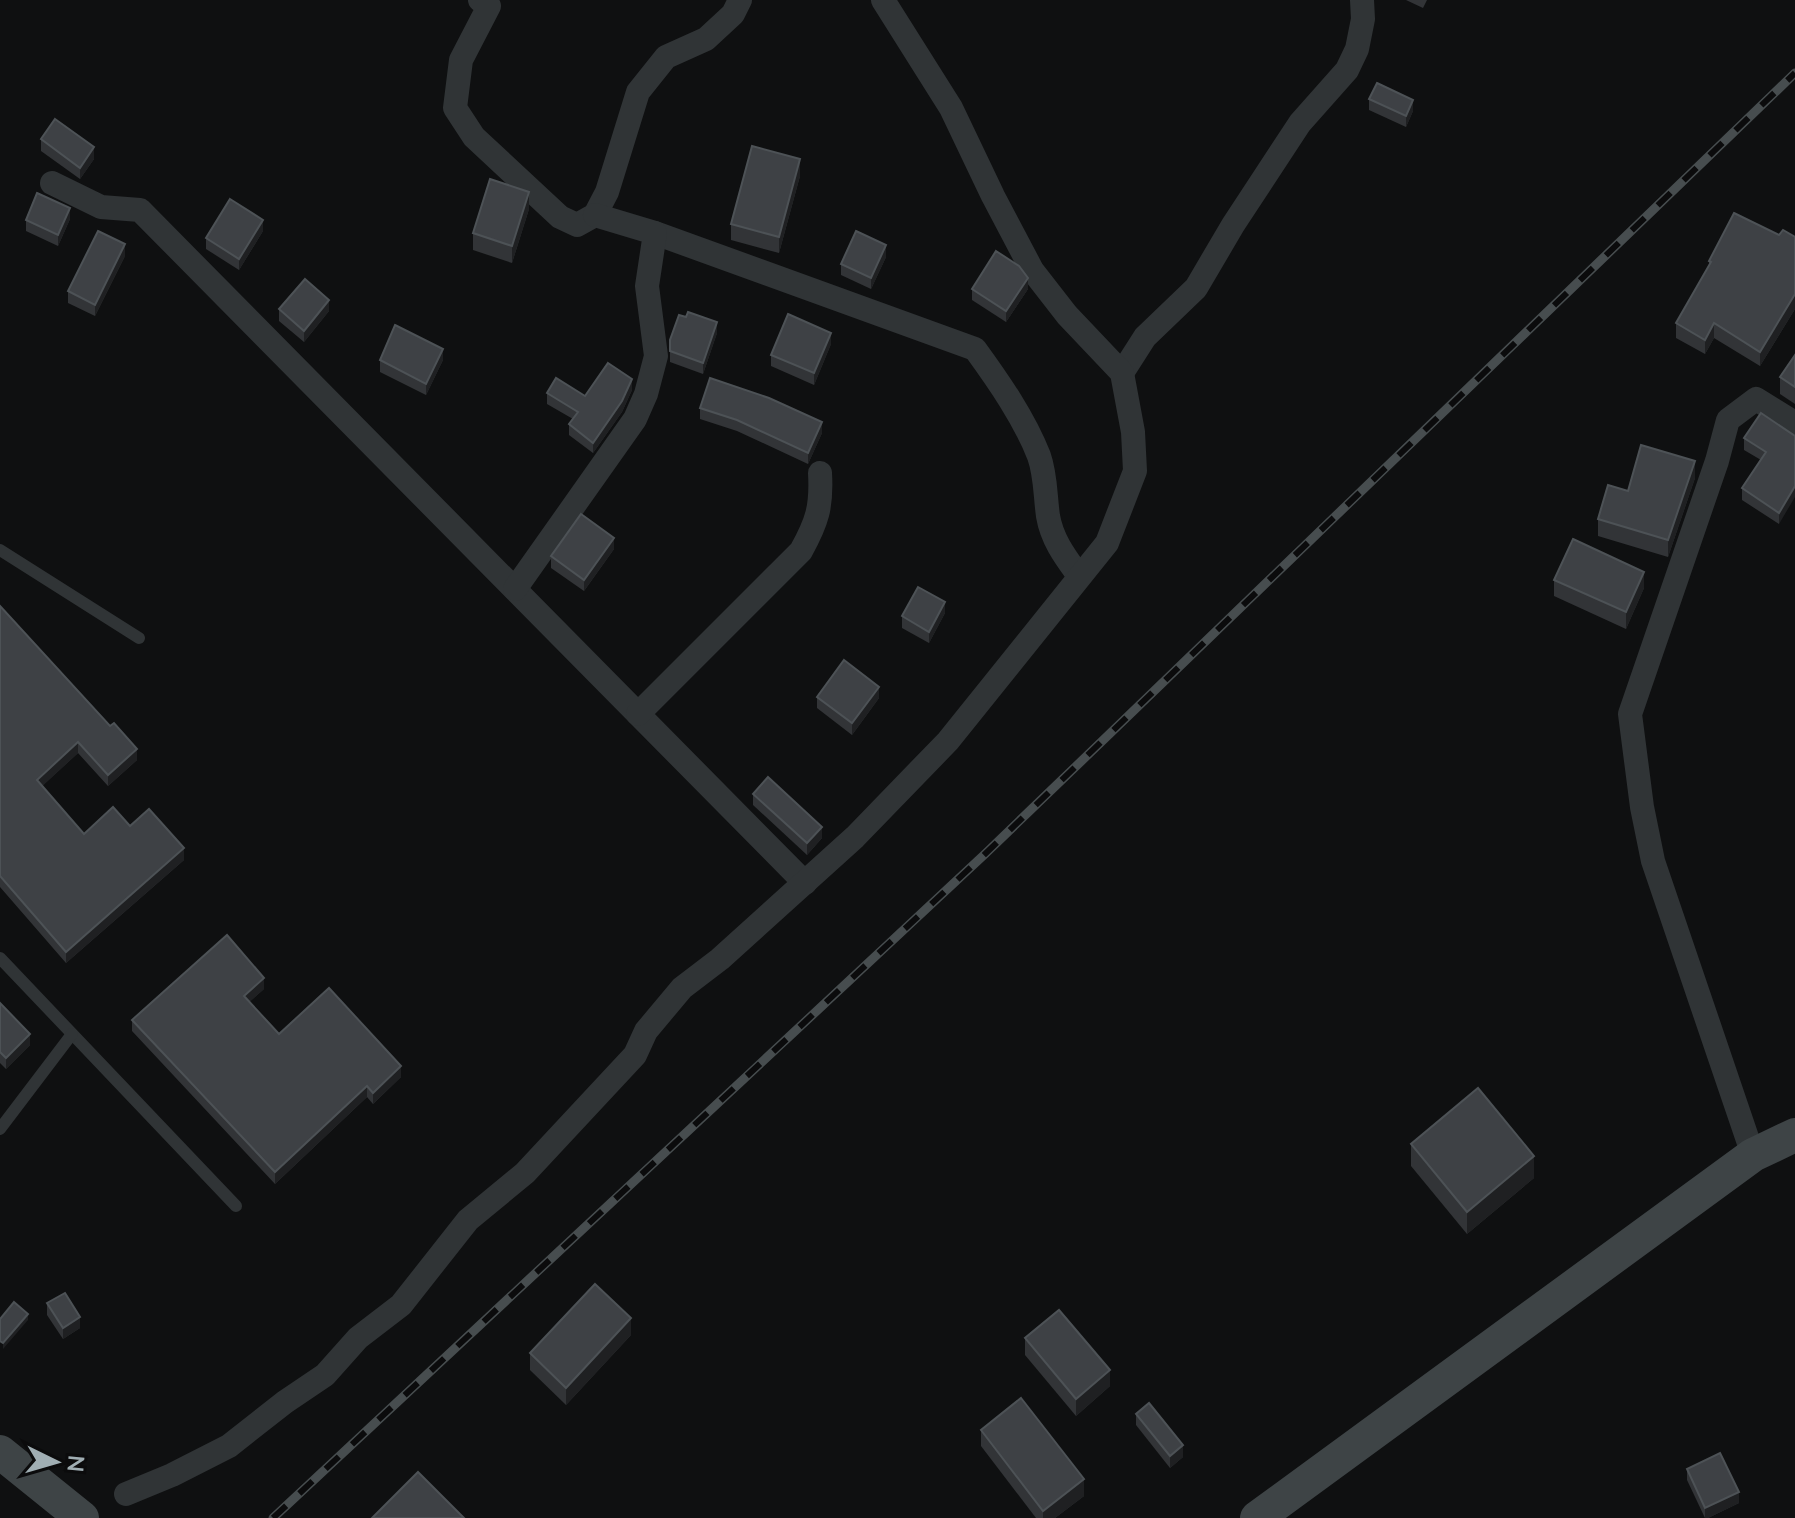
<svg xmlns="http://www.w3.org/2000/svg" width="1795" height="1518" viewBox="0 0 1795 1518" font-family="Lato,sans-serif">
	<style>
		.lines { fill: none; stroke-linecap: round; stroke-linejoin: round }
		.lane { stroke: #303436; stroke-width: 12 }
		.street { stroke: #303436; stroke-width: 24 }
		.secondary { stroke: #3e4446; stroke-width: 34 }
		.rail-casing { stroke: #474d4f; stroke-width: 9 }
		.rail { stroke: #0b0b0c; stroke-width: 6; stroke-dasharray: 18; stroke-linecap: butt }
		.wall { fill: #323437 }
		.shaded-wall { fill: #1f2022 }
		.building { fill: #3e4145; stroke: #4d5256; stroke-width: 2 }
	</style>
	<rect width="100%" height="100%" fill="#0f1011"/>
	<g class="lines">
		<!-- lane -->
		<g class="lane">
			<path d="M0 550 139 638"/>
			<path d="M0 958 236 1206"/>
			<path d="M0 1129 72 1034"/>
		</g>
		<!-- street -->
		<g class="street">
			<path d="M480 0 489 6 461 60 455 108 474 137 560 217 577 225 595 215 607 192 638 92 666 57 706 39 733 14 740 0"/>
			<path d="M52 183 101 207 140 210 805 883"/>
			<path d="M655 233 975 349C999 382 1024 418 1039 456 1046 476 1045 495 1048 516 1052 540 1066 558 1079 576"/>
			<path d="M1122 373 1145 337 1196 288 1233 225 1300 123 1347 70 1357 49 1363 19 1362 0"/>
			<path d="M515 589 635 419 646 394 656 356 647 286 655 233 595 215"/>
			<path d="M638 714 801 551C817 522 822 507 820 473"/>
			<path d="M1753 1155 1653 861 1642 807 1630 714 1717 461 1728 420 1756 399 1795 423"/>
			<path d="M126 1494 172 1475 229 1446 285 1402 325 1375 358 1338 401 1305 468 1220 525 1173 635 1055 646 1031 682 988 720 959 855 837 948 741 1107 543 1135 471 1133 432 1122 373 1067 315 1032 270 993 196 951 108 883 0"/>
		</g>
		<!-- secondary -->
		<g class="secondary">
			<path d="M0 1452 82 1518"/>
			<path d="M1257 1518 1753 1155 1795 1135"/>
		</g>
		<defs>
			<path id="rail" d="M273 1518 985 854 1795 73"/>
		</defs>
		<!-- rail casing -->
		<use href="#rail" class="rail-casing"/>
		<!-- rail -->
		<use href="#rail" class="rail"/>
	</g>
	<!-- wall -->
	<g class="wall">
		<path d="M1406 0H1427L1423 8Z"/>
		<path d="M1369 99 1413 111 1406 127 1369 110Z"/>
		<path d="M41 139 94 159 80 179 41 151Z"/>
		<path d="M800 176 779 253 731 240V224Z"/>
		<path d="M529 209 512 263 473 250V233Z"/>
		<path d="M70 219 58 246 26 231V220Z"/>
		<path d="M263 231 239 270 206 249V238Z"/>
		<path d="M1779 235 1795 237V309L1760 366 1714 338 1705 354 1676 338V323L1709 265V261Z"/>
		<path d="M125 256 95 316 68 303V291Z"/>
		<path d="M886 257 871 289 841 275V264Z"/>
		<path d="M972 289H1028L1006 322 972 300Z"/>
		<path d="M279 309 329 311 304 342 279 321Z"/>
		<path d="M717 333 703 374 670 362V340Z"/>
		<path d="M831 344 814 385 771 366V355Z"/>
		<path d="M1795 355V404L1780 394V377Z"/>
		<path d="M380 360H443L426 395 380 372Z"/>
		<path d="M632 390 622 412 593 453 569 435V424L573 419 547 404V393L585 396Z"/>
		<path d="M700 408 822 433 808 464 737 431 700 419Z"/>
		<path d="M1795 436 1779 524 1742 500V488L1761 460 1744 450V438Z"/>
		<path d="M1695 478 1668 557 1598 536V519L1628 491Z"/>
		<path d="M614 549 584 591 551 568V556Z"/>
		<path d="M1554 580 1644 588 1626 629 1554 596Z"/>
		<path d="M0 606 137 760 108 786 78 753 42 786 84 834 130 826 184 860 66 963 0 887Z"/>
		<path d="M945 613 929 643 902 628V616Z"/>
		<path d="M817 697 879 698 852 735 817 708Z"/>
		<path d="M753 794 822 838 807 855 753 805Z"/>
		<path d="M264 989 249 1002 279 1034 401 1077 373 1104 367 1097 275 1184 132 1031V1020Z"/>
		<path d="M0 1003 30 1045 6 1069 0 1063Z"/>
		<path d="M1411 1144 1534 1178 1467 1234 1411 1166Z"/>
		<path d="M47 1303 80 1328 63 1339 47 1315Z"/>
		<path d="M631 1335 566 1405 530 1370V1353Z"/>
		<path d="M1025 1338 1110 1386 1076 1416 1025 1355Z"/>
		<path d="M1136 1414 1183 1457 1170 1468 1136 1425Z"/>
		<path d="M981 1430 1084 1496 1055 1518H1036L981 1446Z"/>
		<path d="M1687 1469 1739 1503 1708 1518H1705L1687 1480Z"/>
	</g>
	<!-- shaded-wall -->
	<g class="shaded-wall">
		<path d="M1413 100V111L1406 127V116Z"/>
		<path d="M94 147V159L80 179V168Z"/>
		<path d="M800 159V176L779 253V237Z"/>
		<path d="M529 192V209L512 263V246Z"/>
		<path d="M70 208V219L58 246V235Z"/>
		<path d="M263 220V231L239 270V259Z"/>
		<path d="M125 244V256L95 316V305Z"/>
		<path d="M886 245V257L871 289V278Z"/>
		<path d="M1028 278V289L1006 322V311Z"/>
		<path d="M1795 294V309L1760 366V352Z"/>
		<path d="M329 300V311L304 342V331Z"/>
		<path d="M717 322V333L703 374V363Z"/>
		<path d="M1714 323V338L1705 354V340Z"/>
		<path d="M831 333V344L814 385V373Z"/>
		<path d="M443 349V360L426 395V384Z"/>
		<path d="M632 379V390L622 412 593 453V443Z"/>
		<path d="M822 422V433L808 464V453Z"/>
		<path d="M1695 461V478L1668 557V540Z"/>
		<path d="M1795 486V497L1779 524V513Z"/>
		<path d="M614 538V549L584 591V580Z"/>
		<path d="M1644 572V588L1626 629V612Z"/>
		<path d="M945 602V613L929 643V632Z"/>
		<path d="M879 687V698L852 735V723Z"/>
		<path d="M78 742V753L37 791V780Z"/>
		<path d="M137 749V760L108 786V775Z"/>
		<path d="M822 827V838L807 855V843Z"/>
		<path d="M184 848V860L66 963V952Z"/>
		<path d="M264 978V989L244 1007V996Z"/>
		<path d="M30 1034V1045L6 1069V1058Z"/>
		<path d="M401 1066V1077L373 1104V1093Z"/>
		<path d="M367 1086V1097L275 1184V1172Z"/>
		<path d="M1534 1156V1178L1467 1234V1212Z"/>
		<path d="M28 1314V1320L3 1349V1343Z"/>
		<path d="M80 1317V1328L63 1339V1328Z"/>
		<path d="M631 1318V1335L566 1405V1388Z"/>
		<path d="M1110 1370V1386L1076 1416V1399Z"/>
		<path d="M1183 1445V1457L1170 1468V1456Z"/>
		<path d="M1084 1479V1496L1055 1518H1043V1511Z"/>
		<path d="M1739 1492V1503L1708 1518H1705V1508Z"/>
	</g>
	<!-- building -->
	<g class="building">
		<path d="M1377 83 1413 100 1406 116 1369 99Z"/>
		<path d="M55 119 94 147 80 168 41 139Z"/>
		<path d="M752 146 800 159 779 237 731 224Z"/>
		<path d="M490 179 529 192 512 246 473 233Z"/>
		<path d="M37 193 70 208 58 235 26 220Z"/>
		<path d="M230 199 263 220 239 259 206 238Z"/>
		<path d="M1734 213 1779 235 1783 230 1795 237V294L1760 352 1714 323 1705 340 1676 323 1711 262 1709 261Z"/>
		<path d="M98 231 125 244 95 305 68 291Z"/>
		<path d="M856 231 886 245 871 278 841 264Z"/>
		<path d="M996 251 1019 266 1028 278 1006 311 972 289Z"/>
		<path d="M305 279 329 300 304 331 279 309Z"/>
		<path d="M688 312 717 322 703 363 670 351V340L679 315 686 317Z"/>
		<path d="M788 314 831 333 814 373 771 355Z"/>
		<path d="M395 325 443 349 426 384 380 360Z"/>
		<path d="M1795 355V387L1780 377Z"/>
		<path d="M608 363 632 379 622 401 593 443 569 424 578 412 547 393 556 378 585 396Z"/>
		<path d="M710 378 769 398 822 422 808 453 737 420 700 408Z"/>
		<path d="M1761 413 1795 436V486L1779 513 1742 488 1766 452 1744 438Z"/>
		<path d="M1641 445 1695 461 1668 540 1598 519 1608 485 1628 491Z"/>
		<path d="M581 514 614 538 584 580 551 556Z"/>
		<path d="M1573 539 1644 572 1626 612 1554 580Z"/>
		<path d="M918 587 945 602 929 632 902 616Z"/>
		<path d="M0 606 110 726 114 723 137 749 108 775 78 742 37 780 84 834 113 807 130 826 149 809 184 848 66 952 0 876Z"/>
		<path d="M844 660 879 687 852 723 817 697Z"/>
		<path d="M768 777 822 827 807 843 753 794Z"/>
		<path d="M227 935 264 978 244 996 279 1034 329 988 401 1066 373 1093 367 1086 275 1172 132 1020Z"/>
		<path d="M0 1003 30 1034 6 1058 0 1052Z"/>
		<path d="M1478 1088 1534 1156 1467 1212 1411 1144Z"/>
		<path d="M595 1284 631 1318 566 1388 530 1353Z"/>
		<path d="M65 1293 80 1317 63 1328 47 1303Z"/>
		<path d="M14 1302 28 1314 3 1343 0 1341V1319Z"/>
		<path d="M1059 1310 1110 1370 1076 1399 1025 1338Z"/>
		<path d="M1021 1398 1084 1479 1043 1511 981 1430Z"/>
		<path d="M1149 1403 1183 1445 1170 1456 1136 1414Z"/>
		<path d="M1720 1453 1739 1492 1705 1508 1687 1469Z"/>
		<path d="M418 1472 464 1518H372Z"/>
	</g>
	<!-- north arrow -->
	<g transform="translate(56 1462) rotate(95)" stroke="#0b0b0c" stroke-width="6" paint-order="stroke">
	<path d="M0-6L14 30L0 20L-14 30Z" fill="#a0aeb3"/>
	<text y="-12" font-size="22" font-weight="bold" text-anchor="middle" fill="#a0aeb3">N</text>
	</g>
</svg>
